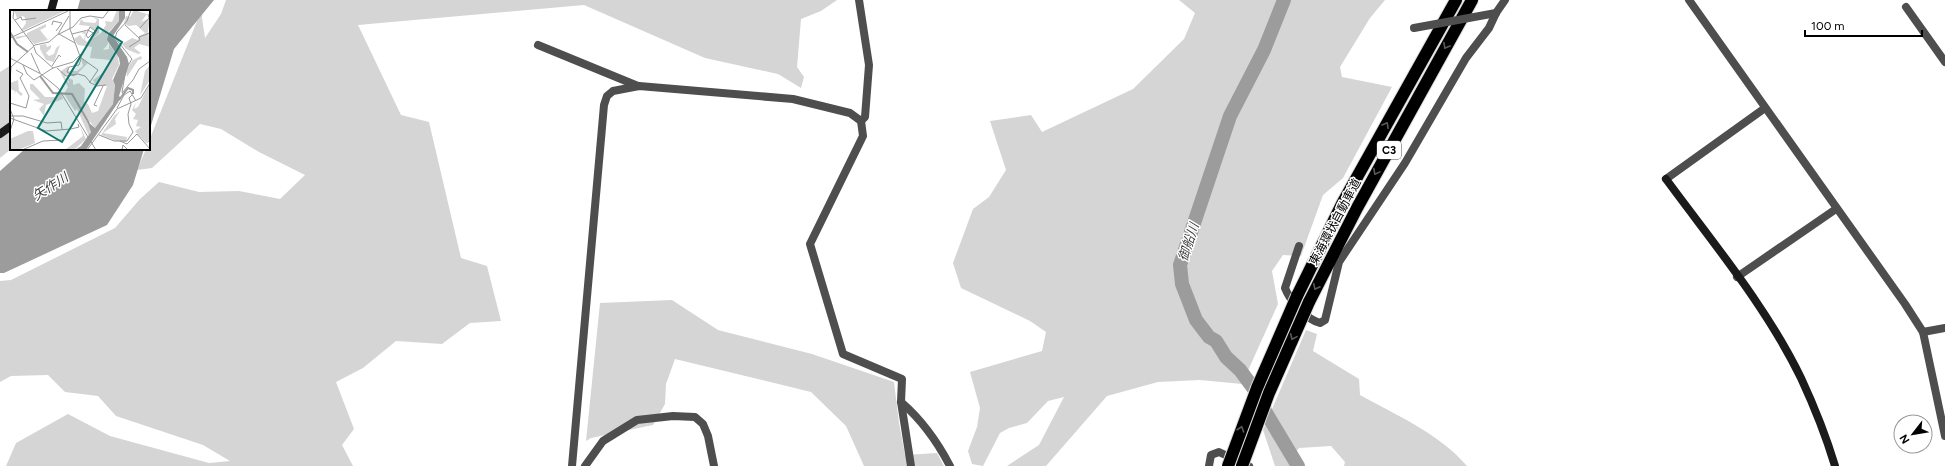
<svg xmlns="http://www.w3.org/2000/svg" width="1945" height="466" viewBox="0 0 1945 466" font-family="Figtree,'Noto Sans JP',sans-serif">
	<style>
		.green { fill: #d5d5d5 }
		.water { fill: #9c9c9c }
		.lines { fill: none; stroke-linecap: round; stroke-linejoin: round }
		.river { stroke: #9c9c9c; stroke-width: 14 }
		.highway-casing { stroke: #dbdbdb; stroke-width: 14 }
		.street { stroke: #4e4e4e; stroke-width: 8 }
		.secondary { stroke: #1b1b1b; stroke-width: 8 }
		.highway { stroke: #000; stroke-width: 12 }
		.highway-bridge-casing { stroke: #dbdbdb; stroke-width: 14; stroke-linecap: butt }
		.street-bridge { stroke: #4e4e4e; stroke-width: 8 }
		.highway-bridge { stroke: #000; stroke-width: 12 }
		.oneway { stroke: #595959 }
		.labels { text-anchor: middle; stroke-width: 3; stroke-linejoin: round; paint-order: stroke }
		.shield { fill: #fff; stroke: #4c4c4c; stroke-width: 1 }
		.shield-label { font-size: 11px; font-weight: bold; fill: #000 }
		.street-label { font-size: 12px; fill: #000; stroke: #fff }
		.water-label { font-size: 13px; font-style: italic; fill: #3d3d3d; stroke: #fff }
		.inset-river { fill: none; stroke: #9c9c9c; stroke-width: 2 }
		.inset-road { fill: none; stroke: #999; stroke-width: 1 }
		.view { fill: #0f766e; fill-opacity: 0.15; stroke: #0f766e; stroke-width: 2 }
		.inset-edge { fill: none; stroke: #000; stroke-width: 2 }
	</style>
	<rect width="100%" height="100%" fill="#fff"/>
	<!-- green -->
	<g class="green">
		<path d="M226 0H837L821 11 801 19 797 67 804 77 801 88 778 74 705 58 584 5 358 25 401 115 429 122 461 258 487 266 501 321 470 323 442 344 396 341 363 368 336 382 354 429 342 445 353 466H6L16 443 68 414 110 436 209 463 230 461 203 445 116 416 98 396 65 392 48 375 11 376 0 382V281L11 280 115 228 140 199 159 182 199 192 239 191 280 199 305 175 259 152 221 129 200 124 152 168 137 170 146 149H149V141L201 11 205 38 221 14Z"/>
		<path d="M1179 0H1385L1370 18 1340 67 1342 77 1392 87 1343 178 1323 195 1301 256 1283 255 1272 271 1278 304 1242 384 1200 380 1158 382 1107 396 1046 466H1007L1039 445 1064 397 1048 401 1027 423 1009 428 1000 433 983 466 972 464 968 451 977 427 980 408 970 372 1042 351 1046 332 1030 321 961 288 953 263 973 209 989 197 1006 170 990 121 1031 115 1042 132 1133 89 1184 39 1195 13Z"/>
		<path d="M11 65V149L0 158V72Z"/>
		<path d="M672 300 718 330 812 354 894 382 899 423 905 455 937 453 944 466H864L846 426 811 392 675 359 666 384 665 404 653 425 591 438 586 441 600 303Z"/>
		<path d="M1306 330 1317 334 1313 351 1359 379 1360 395C1396 415 1440 434 1467 466H1344L1345 462 1331 446 1299 448 1290 459 1292 466H1275L1263 430Z"/>
	</g>
	<!-- water -->
	<g class="water">
		<path d="M80 0H214L174 49 149 132V11H77Z"/>
		<path d="M25 149H144L133 185 107 225 4 273H0V171Z"/>
	</g>
	<g class="lines">
		<!-- river -->
		<path class="river" d="M1284 0 1264 50 1230 116 1180 265 1182 284 1196 320 1209 337 1216 341 1226 357 1240 370 1257 393 1262 399 1265 411 1298 466"/>
		<defs>
			<g id="highway">
				<path d="M1297 296 1342 204 1456 0"/>
				<path d="M1309 302 1357 208 1472 0"/>
			</g>
		</defs>
		<!-- highway casing -->
		<use href="#highway" class="highway-casing"/>
		<!-- street -->
		<g class="street">
			<path d="M859 0 869 65 865 117 861 121"/>
			<path d="M1689 0 1905 304 1923 332 1945 436"/>
			<path d="M1906 7 1945 62"/>
			<path d="M538 45 638 86"/>
			<path d="M1666 179 1765 108"/>
			<path d="M1299 246 1285 288C1290 301 1306 319 1320 323L1325 320 1339 262 1405 163 1466 58 1489 28 1496 13 1505 0"/>
			<path d="M1737 277 1836 209"/>
			<path d="M1923 332 1945 328"/>
			<path d="M901 402C923 421 937 441 950 466"/>
			<path d="M572 466 604 105 607 96 613 91 639 86 793 99 850 113 861 121 863 136 810 244 843 354 902 379 901 402 911 466"/>
			<path d="M585 466 603 441 637 420 673 416 695 417 703 424 708 436 714 466"/>
			<path d="M1209 466 1211 455 1219 452 1249 466"/>
		</g>
		<!-- secondary -->
		<g class="secondary">
			<path d="M51 11 54 0"/>
			<path d="M0 134 11 126"/>
			<path d="M1666 179C1713 243 1766 306 1801 378 1814 406 1826 436 1835 466"/>
		</g>
		<!-- highway -->
		<use href="#highway" class="highway"/>
		<defs>
			<g id="highway-bridge">
				<path d="M1228 466 1257 388 1297 296"/>
				<path d="M1242 466 1269 393 1309 302"/>
			</g>
		</defs>
		<!-- highway-bridge casing -->
		<use href="#highway-bridge" class="highway-bridge-casing"/>
		<!-- street-bridge -->
		<path class="street-bridge" d="M1414 28 1496 13"/>
		<!-- highway-bridge -->
		<use href="#highway-bridge" class="highway-bridge"/>
	</g>
	<!-- one-way arrows -->
	<defs><path id="oneway-chevron" d="M-2-3.5L2.5 0L-2 3.5" fill="none" stroke-width="1.6" stroke-linecap="round" stroke-linejoin="round"/></defs>
	<g class="oneway">
		<use href="#oneway-chevron" transform="translate(1446 46) rotate(119)"/>
		<use href="#oneway-chevron" transform="translate(1386 125) rotate(-61)"/>
		<use href="#oneway-chevron" transform="translate(1376 172) rotate(118)"/>
		<use href="#oneway-chevron" transform="translate(1316 287) rotate(116)"/>
		<use href="#oneway-chevron" transform="translate(1293 337) rotate(114)"/>
		<use href="#oneway-chevron" transform="translate(1241 429) rotate(-71)"/>
	</g>
	<g class="labels">
		<!-- shield labels -->
		<rect class="shield" x="1377" y="141" width="24" height="18" rx="3"/>
		<g class="shield-label">
			<text x="1389" y="154">C3</text>
		</g>
		<!-- street labels -->
		<g class="street-label">
			<text transform="translate(1335 222) rotate(-62)" y="4">東海環状自動車道</text>
		</g>
		<!-- water labels -->
		<g class="water-label">
			<text transform="translate(50 186) rotate(-33)" y="5">矢作川</text>
			<text transform="translate(1188 242) rotate(-72)" y="5">御船川</text>
		</g>
	</g>
	<!-- overview -->
	<g transform="translate(10 10)">
		<rect width="140" height="140" fill="#fff"/>
		<path d="M4 0H57L10 22 16 13 15 8 13 6 7 8ZM107 0H109V11L97 24 98 34 93 40 99 39V34L108 47 109 55 102 69 105 74 103 94 85 118 74 104 81 121 79 126 67 99 65 101 54 84 58 77 50 62 62 53 58 56 59 61H67L73 56 71 48 78 53 65 66 57 64 55 67 59 74 58 68 63 70V75L69 73 75 79 74 92 78 94 82 103 88 101 97 76H86L83 70 94 62 100 50 80 48 82 37 68 35 64 29 70 25 74 30 75 24 71 23 76 21 75 30 77 32 86 21 79 16 69 15 71 9 74 12 85 13 87 10 83 7 89 9V23L82 29 91 23 96 15 95 11 102 12ZM124 0 137 4 131 12 140 8 138 21 140 37 129 34 124 38 131 43 128 44 116 39 112 34 122 28 128 30 129 26 138 22 135 23 126 15 119 16 114 14 116 6 120 7ZM36 14V17L30 20 38 30 24 34 17 26 7 29 5 27 17 25V23ZM36 34 37 37 41 35V38L36 43 39 46 44 44 46 38 50 35 44 52 36 50 30 39V35ZM131 46 132 49 128 50 117 67 116 60 123 50ZM140 55V70L130 85 135 61ZM8 70 9 81 13 84 11 86 6 81 4 85 5 81 0 79V73ZM140 73V132L136 133 125 121 131 117 126 116 128 110 123 109 126 104 122 100 126 92 124 99 128 97ZM23 74 35 87H48L45 82 51 84 53 89 36 95 34 106 29 99 34 94 23 90 30 89 20 79V74ZM110 101 105 109 106 114 93 123 117 127 116 132 106 131 91 125 104 106ZM70 116 76 129 64 140H55L73 126ZM18 121H23L25 133 8 140H0V129Z" fill="#d5d5d5"/>
		<path d="M109 0H115V8L103 26 117 47 119 54 109 86 111 88 76 140H65L71 136 81 122 77 111 85 118 103 94 105 75 103 70 110 54 109 48 97 30 98 24 109 11Z" fill="#9c9c9c"/>
		<path class="inset-river" d="M0 22 7 34 18 42M30 66 43 83 62 84 79 113M109 90 118 78 123 80V84"/>
		<path class="inset-road" d="M4 0 3 8 24 36M60 0V19L71 49 69 55 59 57 57 62 64 66M121 0 117 11 107 22 105 28 122 49 116 59 112 82 114 85 120 81 126 91M5 10 11 7 12 10 26 8M42 15 43 11 52 13 46 21M115 15 129 28M80 17 85 21 78 28 76 25ZM130 18 139 8 138 4M48 24 59 6M49 24 65 33M62 24 78 20 83 23M0 28 58 1M24 37 26 43 43 58M119 37 130 30 129 27 140 23M21 43 30 63M0 48 31 64 48 78 86 140M13 55 17 64 24 70 43 58 63 52 73 42M42 56 49 45 51 47M47 58 56 66 68 64 75 66 80 72 88 60 70 47M6 60 13 64 10 68M0 72 1 57 25 35 39 32 47 25 63 17 71 8 80 6 93 8 99 0M79 72 87 76 96 75M112 83 123 70 129 59 140 51M0 93 16 98 19 86 10 68M87 96 84 95 93 76M107 98 114 85M0 99 4 109 0 121M0 106H13L37 113 51 112 52 119M0 108 36 121 61 119 69 117 68 114M89 125 104 131H117M110 131 117 134 127 124 140 139M117 131 123 122 119 114 118 104 121 94 119 88 122 85M12 140 33 131 53 130M77 140 107 99 131 88 140 73M112 140 113 135 118 140"/>
		<path class="view" d="M88 17 112 32 52 132 28 118Z"/>
		<rect width="140" height="140" class="inset-edge"/>
	</g>
	<!-- north arrow -->
	<g transform="translate(1913 434) rotate(239)"><circle r="19" fill="#ffffff" stroke="#999999"/>
	<path d="M0-3L7 15L0 10L-7 15Z" fill="#000000"/>
	<text y="-6" font-size="11" font-weight="bold" text-anchor="middle" fill="#000000">N</text>
	</g>
	<!-- scale -->
	<path d="M1805 30v6h117v-6" fill="none" stroke="#000000" stroke-width="2"/>
	<text x="1811" y="30" font-size="12" fill="#000000" stroke="#ffffff" stroke-width="3" paint-order="stroke">100 m</text>
</svg>
